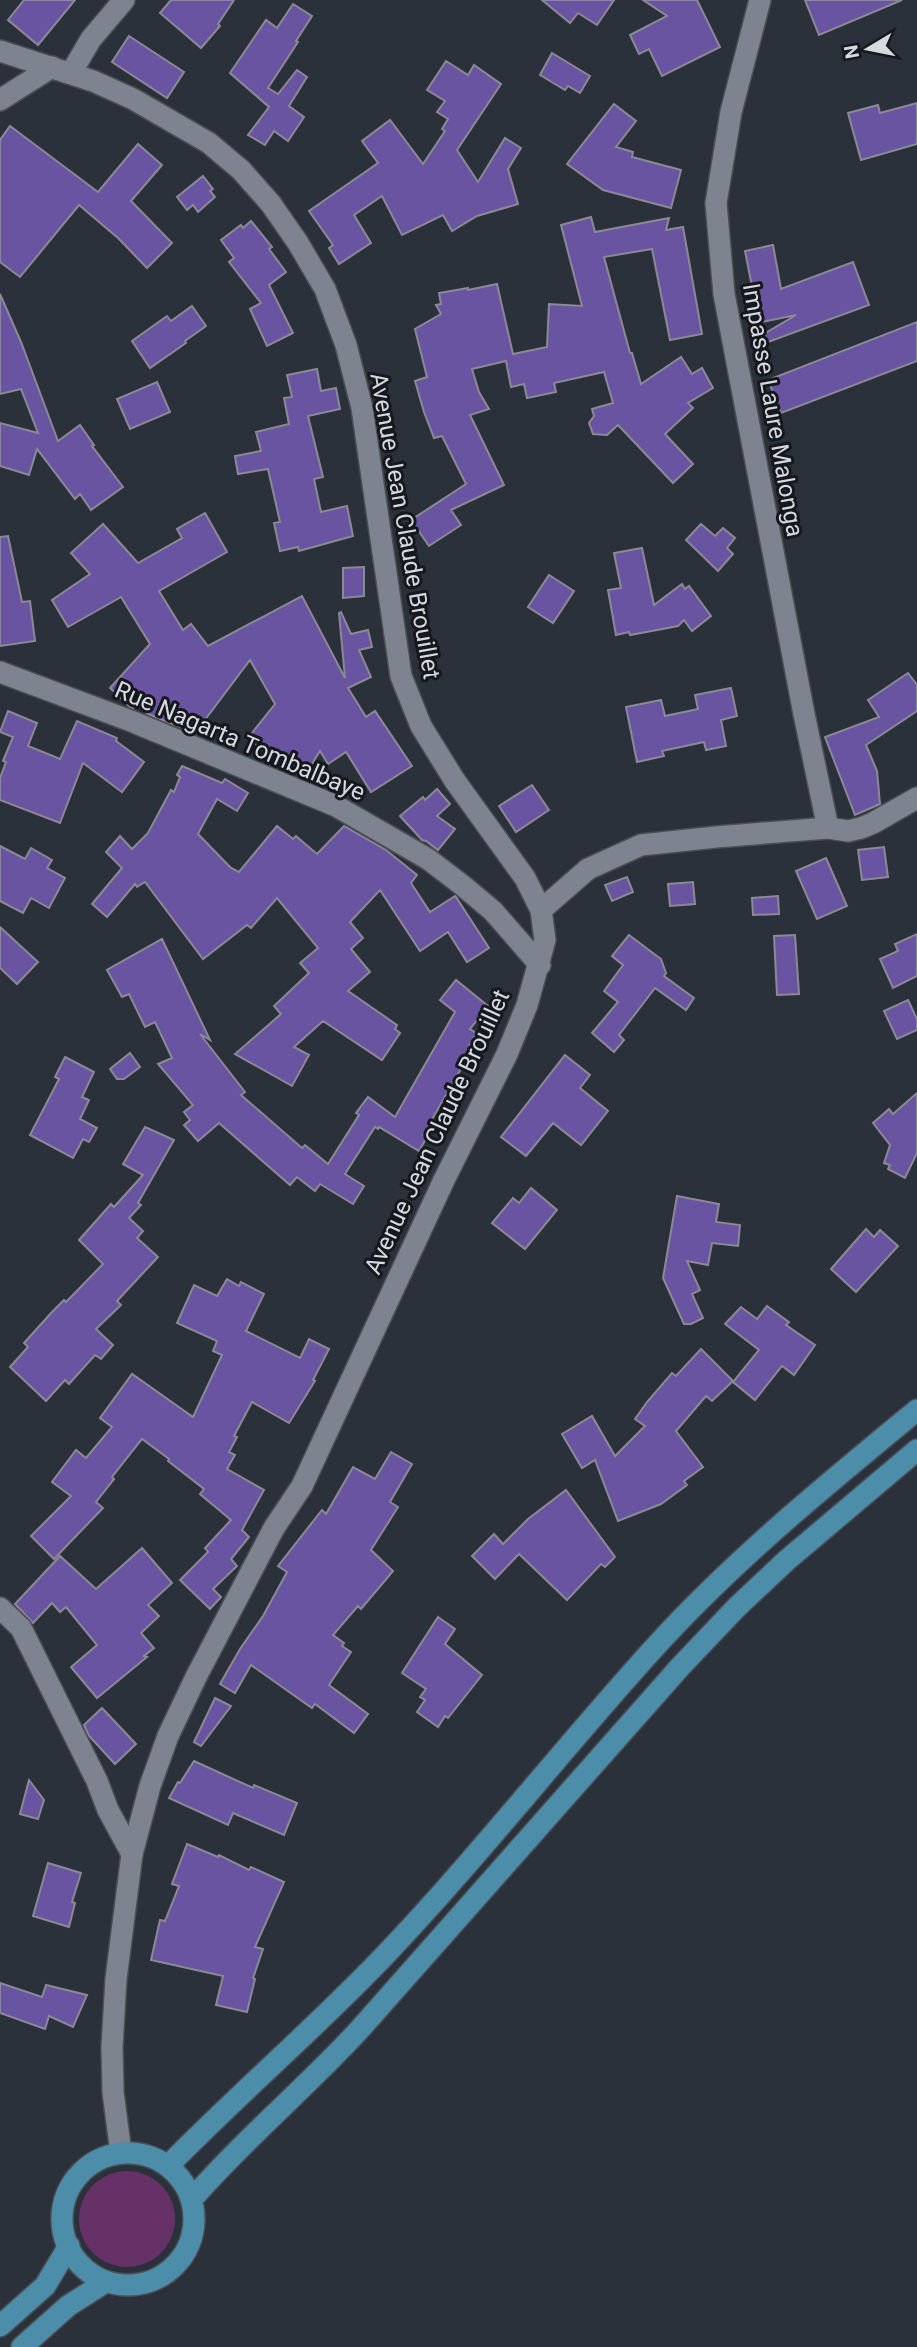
<svg xmlns="http://www.w3.org/2000/svg" width="917" height="2347" viewBox="0 0 917 2347" font-family="Roboto,sans-serif">
	<style>
		.green { fill: #663167 }
		.building { fill: #6954a1; stroke: #8b8996; stroke-width: 2 }
		.lines { fill: none; stroke-linecap: round; stroke-linejoin: round }
		.minor-casing { stroke: #4a4e56; stroke-width: 24 }
		.primary-casing { stroke: #4a4e56; stroke-width: 24 }
		.minor { stroke: #7d838f; stroke-width: 21 }
		.primary { stroke: #4c8daa; stroke-width: 21 }
		.labels { text-anchor: middle; stroke-width: 6; stroke-linejoin: round; paint-order: stroke }
		.street-label { font-size: 24px; fill: #d6dae0; stroke: #16181d }
	</style>
	<rect width="100%" height="100%" fill="#2b313a"/>
	<!-- green -->
	<circle class="green" cx="127" cy="2219" r="48"/>
	<!-- building -->
	<g class="building">
		<path d="M24 0H75L38 45 8 20Z"/>
		<path d="M171 0H234L218 24 220 26 201 48 160 13Z"/>
		<path d="M542 0H614L597 25 578 13 570 23Z"/>
		<path d="M643 0H697L720 47 662 76 649 49 639 54 630 35 667 16Z"/>
		<path d="M805 0H902L819 35Z"/>
		<path d="M293 4 312 16 296 41 298 42 268 88 278 94 297 70 307 77 289 106 304 117 288 141 274 131 265 145 248 135 269 107 230 73 266 20 277 28Z"/>
		<path d="M129 36 184 72 167 98 112 62Z"/>
		<path d="M552 53 590 76 580 93 568 86 565 90 540 75Z"/>
		<path d="M446 61 468 75 474 65 501 84 457 150 478 182 505 138 521 148 508 169 518 204 477 216 452 231 443 215 402 235 382 196 354 215 371 243 339 264 329 248 333 245 309 211 378 163 362 141 390 120 423 164 445 131 442 129 448 119 437 112 445 101 427 90Z"/>
		<path d="M917 103V144L861 160 848 113 878 105 880 113Z"/>
		<path d="M614 104 636 121 616 147 633 152 632 157 681 170 671 208 603 190 567 164Z"/>
		<path d="M10 126 98 192 138 144 162 165 131 201 172 243 147 268 118 238 79 205 20 277 0 262V140Z"/>
		<path d="M203 176 213 189 210 191 215 197 198 212 193 205 187 210 177 197Z"/>
		<path d="M591 217 595 232 669 218 666 230 683 227 702 334 670 340 652 249 604 257 630 353H632L641 384 681 357 692 374 702 368 713 388 688 403 693 408 665 434 693 464 673 483 618 425 607 435 593 434 589 423 594 416 592 409 613 403 604 372 554 383 556 392 527 398 524 384 511 387 506 361 472 369 479 392 489 409 470 415 504 485 451 510 461 525 429 546 411 520 466 484 442 436 434 438 424 412 415 381 427 377 415 329 441 314 436 305 441 304 439 293 468 288V290L497 284 513 354 547 347 549 304 582 306 561 225Z"/>
		<path d="M251 221 272 247 269 249 286 272 269 285 293 333 267 346 250 309 261 303 229 262 234 258 221 240 241 225 243 228Z"/>
		<path d="M773 245 781 289 853 262 869 305 768 342 764 334 796 315 762 322 755 302 745 251Z"/>
		<path d="M0 294 21 342 58 441 80 425 94 445 92 446 123 487 91 510 80 494 75 499 37 449 29 475 0 466V423L38 433 21 389 0 394Z"/>
		<path d="M192 306 206 326 185 341 186 343 150 368 132 341 167 316 171 321Z"/>
		<path d="M917 322V361L781 413 768 380Z"/>
		<path d="M317 369 321 391 336 388 340 409 308 416 323 477 314 479 321 512 347 506 353 536 299 551 298 547 280 551 274 523 280 522 268 469 238 474 235 456 261 451 256 432 289 424 284 398 292 397 287 375Z"/>
		<path d="M157 382 170 412 130 429 117 399Z"/>
		<path d="M205 513 227 552 159 591 183 630 191 624 208 646 302 596 345 678 339 613 341 612 351 634 368 630 372 647 359 650 371 677 348 688 366 717 375 711 412 766 371 792 346 752 328 764 320 751 303 778 277 762 248 738 275 704 250 660 195 733 148 714 136 705 133 708 130 707 110 688 150 644 121 597 68 627 52 600 90 574 71 553 103 524 138 563 182 538 177 529Z"/>
		<path d="M701 524 715 536 723 528 735 538 727 548 733 554 718 571 686 540Z"/>
		<path d="M8 536 22 602 30 601 35 641 0 646V537Z"/>
		<path d="M642 548 654 605 682 584 685 589 689 586 711 616 692 631 684 620 678 626 630 635 629 632 616 635 608 590 621 588 614 553Z"/>
		<path d="M364 567V596L343 598V568Z"/>
		<path d="M549 575 574 591 553 623 528 607Z"/>
		<path d="M908 673 917 685V711L866 745 877 771 880 804 855 815 825 737 879 717 868 700Z"/>
		<path d="M731 688 737 716 721 720 726 746 706 750 704 742 662 751 664 756 637 762 626 707 661 700 665 716 698 709 695 695Z"/>
		<path d="M8 711 37 723 28 746 60 759 77 721 117 738 116 741 144 762 122 792 83 763 60 823 0 800V778L6 762 3 761 13 737 0 732Z"/>
		<path d="M182 766 222 783 225 779 248 793 237 811 217 799 198 834 231 868 239 872 277 826 293 839 296 836 317 854 344 826 386 850 417 875 411 883 430 912 455 896 456 897 489 948 467 962 448 932 420 951 380 890 350 922 363 938 351 949 370 972 348 991 397 1025 395 1029 400 1033 382 1060 323 1021 294 1047 309 1055 292 1086 235 1054 281 1014 274 1006 309 973 300 963 318 948 277 898 251 928 247 925 203 959 145 882 137 887 135 884 107 917 92 904 122 868 106 852 120 836 132 849 148 833 171 790 174 792 180 777 177 775Z"/>
		<path d="M532 785 549 810 516 832 499 806Z"/>
		<path d="M437 789 450 804 437 816 455 829 438 850 426 841 422 840 400 816 423 797 425 800Z"/>
		<path d="M0 846 25 859 31 848 52 860 47 868 65 878 49 908 31 898 23 913 0 901Z"/>
		<path d="M884 847 888 877 862 880 858 850Z"/>
		<path d="M826 858 847 906 817 919 796 871Z"/>
		<path d="M627 877 633 892 612 901 605 885Z"/>
		<path d="M693 882 695 904 670 906 668 884Z"/>
		<path d="M778 896 779 914 753 915 752 898Z"/>
		<path d="M0 927 38 962 17 984 0 968Z"/>
		<path d="M917 934V976L893 988 880 959 898 951 895 944Z"/>
		<path d="M629 935 661 959 666 973 664 976 694 998 686 1010 655 988 619 1035 624 1040 614 1052 592 1033 618 1002 604 991 623 965 612 956Z"/>
		<path d="M795 935 799 994 777 995 774 936Z"/>
		<path d="M162 939 210 1040 200 1034 245 1092 241 1095 302 1148 305 1145 328 1164 359 1115 356 1113 368 1097 395 1117 455 1012 440 1000 456 980 488 1006 470 1029 476 1033 469 1046 473 1048 423 1135 427 1137 419 1151 379 1127 378 1129 375 1127 345 1174 364 1186 353 1204 320 1184 315 1191 297 1177 290 1185 219 1123 198 1141 184 1125 190 1120 184 1112 193 1105 158 1064 172 1058 155 1022 145 1027 129 994 122 997 107 970Z"/>
		<path d="M908 1000 917 1019V1030L897 1039 884 1011Z"/>
		<path d="M130 1053 140 1067 124 1079H117L110 1069Z"/>
		<path d="M565 1055 590 1075 580 1088 608 1111 581 1145 553 1123 526 1156 501 1137Z"/>
		<path d="M65 1057 94 1072 82 1097 89 1100 80 1119 97 1128 89 1142 83 1139 73 1158 30 1135 59 1079 55 1077Z"/>
		<path d="M917 1093V1153L905 1178 888 1169 890 1165 884 1163 890 1145 873 1123 889 1109 893 1114Z"/>
		<path d="M145 1127 174 1140 138 1203 141 1205 129 1218 143 1231 137 1238 158 1257 117 1301 121 1305 96 1329 113 1345 101 1359 95 1355 69 1384 65 1380 46 1401 10 1367 28 1347 24 1343 52 1312 64 1300 66 1302 103 1264 79 1240 111 1204 114 1207 143 1175 123 1164Z"/>
		<path d="M531 1188 557 1210 525 1249 492 1223 513 1198 519 1203Z"/>
		<path d="M677 1196 719 1204 716 1222 740 1225 738 1246 712 1243 708 1265 687 1261 700 1290 692 1294 703 1318 691 1324H684L663 1278Z"/>
		<path d="M866 1229 874 1237 880 1230 898 1246 856 1292 831 1269Z"/>
		<path d="M227 1279 239 1286 241 1282 264 1294 246 1331 300 1358 309 1339 329 1349 313 1380 315 1381 289 1423 252 1402 234 1436 237 1437 229 1452 235 1455 227 1469 264 1490 242 1530 249 1537 231 1559 237 1566 213 1589 221 1597 210 1609 180 1580 208 1552 205 1548 231 1520 200 1494 204 1489 168 1461 169 1459 142 1439 112 1477 114 1479 96 1502 103 1508 54 1559 31 1536 71 1496 52 1482 76 1450 86 1458 112 1427 100 1418 132 1374 193 1417 222 1355 213 1351 217 1341 177 1323 194 1285 217 1296Z"/>
		<path d="M767 1306 789 1322 786 1325 815 1345 794 1375 782 1366 755 1400 733 1382 759 1350 725 1324 741 1307 757 1319Z"/>
		<path d="M701 1349 733 1381 712 1401 706 1396 676 1431 703 1467 684 1481 687 1485 661 1504 618 1521 595 1460 582 1468 562 1434 592 1416 615 1456 645 1426 635 1419 647 1402 672 1373 676 1376Z"/>
		<path d="M391 1452 412 1464 390 1502 398 1507 371 1550 393 1571 361 1609 358 1606 333 1635 344 1643 342 1646 351 1652 329 1685 368 1714 354 1733 315 1704 312 1708 251 1665 235 1693 220 1684 240 1649 263 1616 287 1572 278 1566 322 1510 326 1514 353 1467 375 1479Z"/>
		<path d="M566 1490 615 1557 605 1567 601 1564 567 1600 519 1554 495 1579 472 1556 494 1534 503 1544 528 1519Z"/>
		<path d="M142 1548 172 1583 148 1605 159 1616 141 1633 154 1648 144 1656 147 1657 97 1698 71 1667 97 1645 66 1607 60 1612 52 1603 33 1623 15 1604 60 1556 96 1589Z"/>
		<path d="M438 1617 455 1629 445 1644 482 1675 448 1718 445 1716 438 1727 417 1712 425 1700 420 1697 426 1689 402 1673Z"/>
		<path d="M215 1698 231 1706 201 1746 194 1742Z"/>
		<path d="M102 1708 136 1744 115 1764 89 1736 84 1725Z"/>
		<path d="M194 1761 253 1788 254 1785 297 1803 284 1835 233 1813 228 1825 169 1798 178 1782 180 1783Z"/>
		<path d="M29 1780 44 1800 38 1819 20 1814Z"/>
		<path d="M187 1844 218 1857 219 1855 249 1870 251 1867 284 1882 255 1947 263 1949 253 1978 255 1979 247 2012 216 2005 223 1976 151 1960 160 1920 165 1921 179 1886 172 1884Z"/>
		<path d="M48 1863 81 1873 72 1902 75 1903 69 1927 33 1916Z"/>
		<path d="M0 1983 42 1997 46 1985 87 1995 73 2027 49 2016 45 2029 0 2013Z"/>
	</g>
	<g class="lines">
		<defs>
			<g id="minor">
				<path d="M760 0 731 112 716 203 724 294 804 714 828 828"/>
				<path d="M0 51 93 81 133 99 209 143 241 170 271 204 298 243 325 289 346 345 362 408 401 676 421 726 455 781 525 878 541 910 545 940 527 1005 507 1054 444 1180 302 1486 274 1528 196 1677 168 1736 150 1786 132 1854 116 1979 112 2047 113 2092 121 2153"/>
				<path d="M71 73 91 39 124 0"/>
				<path d="M0 100 52 67"/>
				<path d="M0 672 131 721 336 806 428 859 462 885 493 911 540 965"/>
				<path d="M541 910 588 869 641 845 716 837 828 828 848 831 861 828 873 823 917 798"/>
				<path d="M0 1608 21 1628 97 1781 108 1810 132 1854"/>
			</g>
			<g id="primary">
				<circle cx="128" cy="2219" r="66"/>
				<path d="M168 2166C239 2093 317 2027 387 1953 480 1855 564 1747 655 1647 734 1560 826 1485 917 1410"/>
				<path d="M192 2199C244 2139 306 2088 360 2029L680 1667 737 1607 787 1560 917 1450"/>
				<path d="M0 2326 45 2286 69 2246"/>
				<path d="M22 2347 68 2306 104 2283"/>
			</g>
		</defs>
		<!-- minor casing -->
		<use href="#minor" class="minor-casing"/>
		<!-- primary casing -->
		<use href="#primary" class="primary-casing"/>
		<!-- minor -->
		<use href="#minor" class="minor"/>
		<!-- primary -->
		<use href="#primary" class="primary"/>
	</g>
	<g class="labels">
		<!-- street labels -->
		<g class="street-label">
			<text transform="translate(773 410) rotate(80)" y="8">Impasse Laure Malonga</text>
			<text transform="translate(405 526) rotate(80)" y="8">Avenue Jean Claude Brouillet</text>
			<text transform="translate(240 741) rotate(23)" y="8">Rue Nagarta Tombalbaye</text>
			<text transform="translate(437 1132) rotate(-65)" y="8">Avenue Jean Claude Brouillet</text>
		</g>
	</g>
	<!-- north arrow -->
	<g transform="translate(868 49) rotate(260)" stroke="#16181d" stroke-width="5" paint-order="stroke">
	<path d="M0-5L12 26L0 18L-12 26Z" fill="#d6dae0"/>
	<text y="-10" font-size="19" font-weight="bold" text-anchor="middle" fill="#d6dae0">N</text>
	</g>
</svg>
